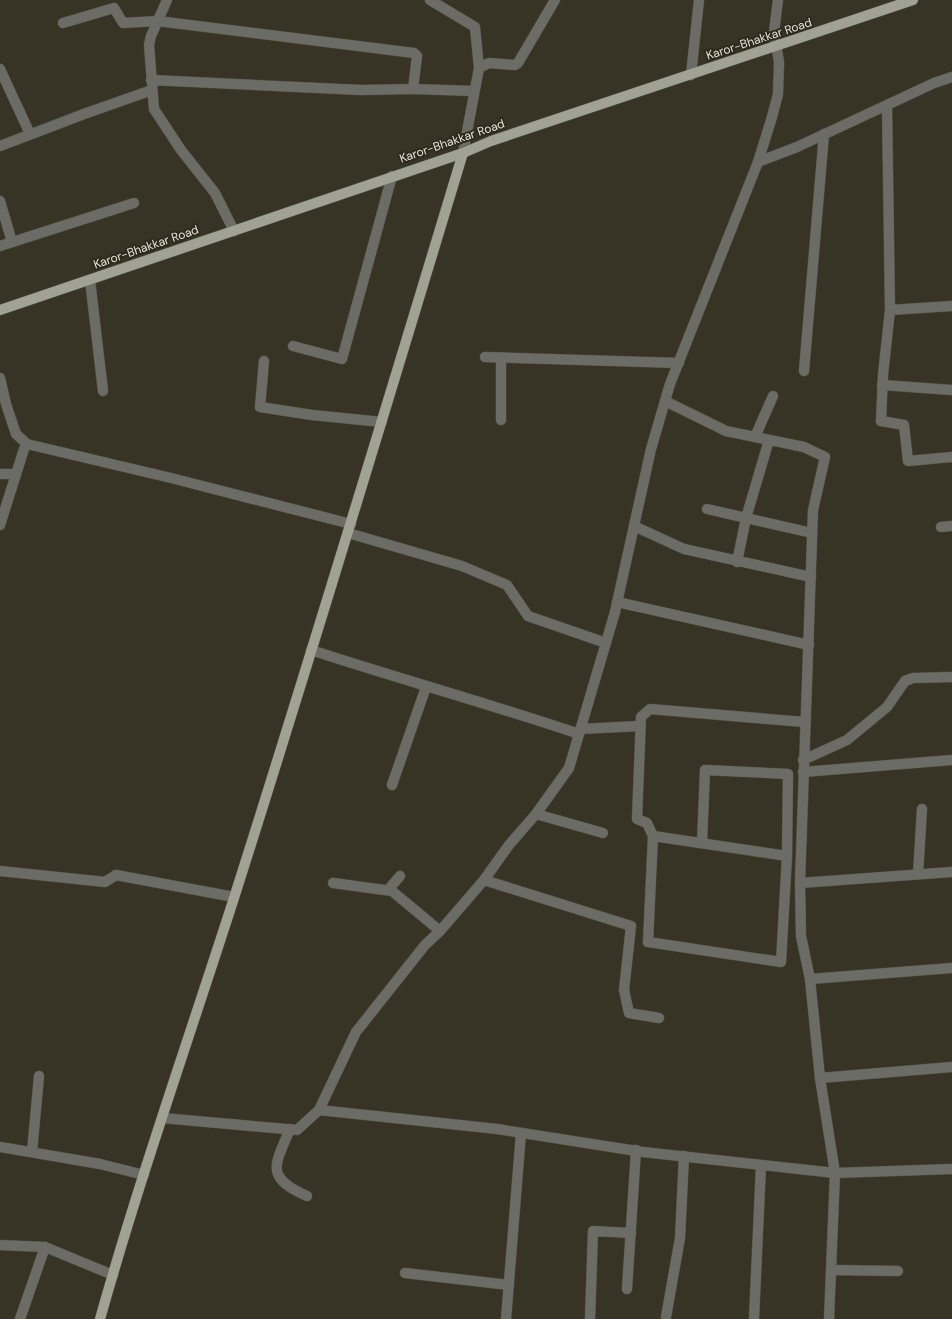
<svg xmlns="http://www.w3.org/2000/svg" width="952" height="1319" viewBox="0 0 952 1319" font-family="'DM Sans',sans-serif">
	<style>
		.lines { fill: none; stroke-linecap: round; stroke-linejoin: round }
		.minor-casing { stroke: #535042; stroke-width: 11 }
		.major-casing { stroke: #535042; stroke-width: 11 }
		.minor { stroke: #6a6c65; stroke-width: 10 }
		.major { stroke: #a0a394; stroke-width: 10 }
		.labels { text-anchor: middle; stroke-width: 4; stroke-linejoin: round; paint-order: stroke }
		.street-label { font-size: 12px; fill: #e3e1d8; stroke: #2e2a1c }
	</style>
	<rect width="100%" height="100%" fill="#383425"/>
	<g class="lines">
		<defs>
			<g id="minor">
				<path d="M167 0 151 36 149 45 154 109 181 150 215 193 234 231"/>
				<path d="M430 0 475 27 479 68"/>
				<path d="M63 23 114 8 123 23 157 21 414 53 417 56 413 89 473 91"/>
				<path d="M0 69 30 134"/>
				<path d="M691 75 699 0"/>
				<path d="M151 80 361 90 413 89"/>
				<path d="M887 105 890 310 883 375 881 421 904 425 908 461 952 457"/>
				<path d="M0 146 84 114 152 90"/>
				<path d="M463 153 479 68 489 63 515 65 518 63 555 0"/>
				<path d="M758 162 797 147 934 83 952 77"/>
				<path d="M0 201 12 242"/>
				<path d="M0 246 134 203"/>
				<path d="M90 280 103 391"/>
				<path d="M890 310 952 306"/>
				<path d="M293 346 342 359 392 176"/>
				<path d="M485 357 679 363"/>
				<path d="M501 358V420"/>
				<path d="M264 361 260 407 312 415 382 422"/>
				<path d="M804 371 824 134"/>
				<path d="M0 378 6 404 16 434 27 444 171 478 351 524"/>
				<path d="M882 385 952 390"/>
				<path d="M665 401 726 431 804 447 825 457 813 510 800 883 801 936 810 979 820 1078 835 1173 829 1319"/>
				<path d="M755 437 773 396"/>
				<path d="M0 474H16"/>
				<path d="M707 509 812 533"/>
				<path d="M0 525 24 449 27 444"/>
				<path d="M634 526 684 549 811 577"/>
				<path d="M941 527 952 526"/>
				<path d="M348 533 462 566 507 585 528 616 606 643"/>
				<path d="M737 562 746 518 769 440"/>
				<path d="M617 602 809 645"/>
				<path d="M311 650C400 679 490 704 579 734"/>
				<path d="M580 729 640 726"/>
				<path d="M803 760 847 740 887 707 905 681 913 678 952 677"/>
				<path d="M803 772 952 760"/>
				<path d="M392 785 426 687"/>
				<path d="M536 814 603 833"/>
				<path d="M653 836 787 856"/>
				<path d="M702 843 705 770 788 774 787 856 781 962 648 942 653 836 647 823 637 819 641 717 650 709 804 722"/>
				<path d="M0 871 105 882 116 875 234 897"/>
				<path d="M918 874 922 809"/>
				<path d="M484 880 631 926 624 990 629 1013 659 1018"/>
				<path d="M333 883 392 891 440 931"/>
				<path d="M800 883 952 872"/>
				<path d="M388 890 400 876"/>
				<path d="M810 979 952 968"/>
				<path d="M820 1078 952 1067"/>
				<path d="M319 1110 497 1129 643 1152 835 1173 952 1169"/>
				<path d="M162 1118 297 1130 319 1110 356 1032 425 945 440 931 484 880 509 845 536 814 569 768 615 612 651 449 670 384 758 162 772 117 778 94 779 62 774 32 778 0"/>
				<path d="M290 1129C275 1165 264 1177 307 1196"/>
				<path d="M0 1147 100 1164 144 1175"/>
				<path d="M32 1152 39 1076"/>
				<path d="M0 1245 45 1247"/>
				<path d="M831 1270 898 1271"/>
				<path d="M405 1273 509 1285"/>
				<path d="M627 1289 636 1150"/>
				<path d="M666 1317 680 1238 684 1156"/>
				<path d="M20 1319 45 1247 113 1275"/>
				<path d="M506 1319 521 1133"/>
				<path d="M590 1319 593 1231 631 1233"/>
				<path d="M754 1319 761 1165"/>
			</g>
			<g id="major">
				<path d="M0 310 463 153 491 141 913 0"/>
				<path d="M100 1319C140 1177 189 1038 234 898 313 650 388 401 463 153"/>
			</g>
		</defs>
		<!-- minor casing -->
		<use href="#minor" class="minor-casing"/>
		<!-- major casing -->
		<use href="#major" class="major-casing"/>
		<!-- minor -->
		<use href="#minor" class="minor"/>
		<!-- major -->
		<use href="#major" class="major"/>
	</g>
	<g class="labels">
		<!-- street labels -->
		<g class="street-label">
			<text transform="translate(759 39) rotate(-18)" y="4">Karor-Bhakkar Road</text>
			<text transform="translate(452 141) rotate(-19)" y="4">Karor-Bhakkar Road</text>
			<text transform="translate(146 247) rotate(-19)" y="4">Karor-Bhakkar Road</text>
		</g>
	</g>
</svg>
